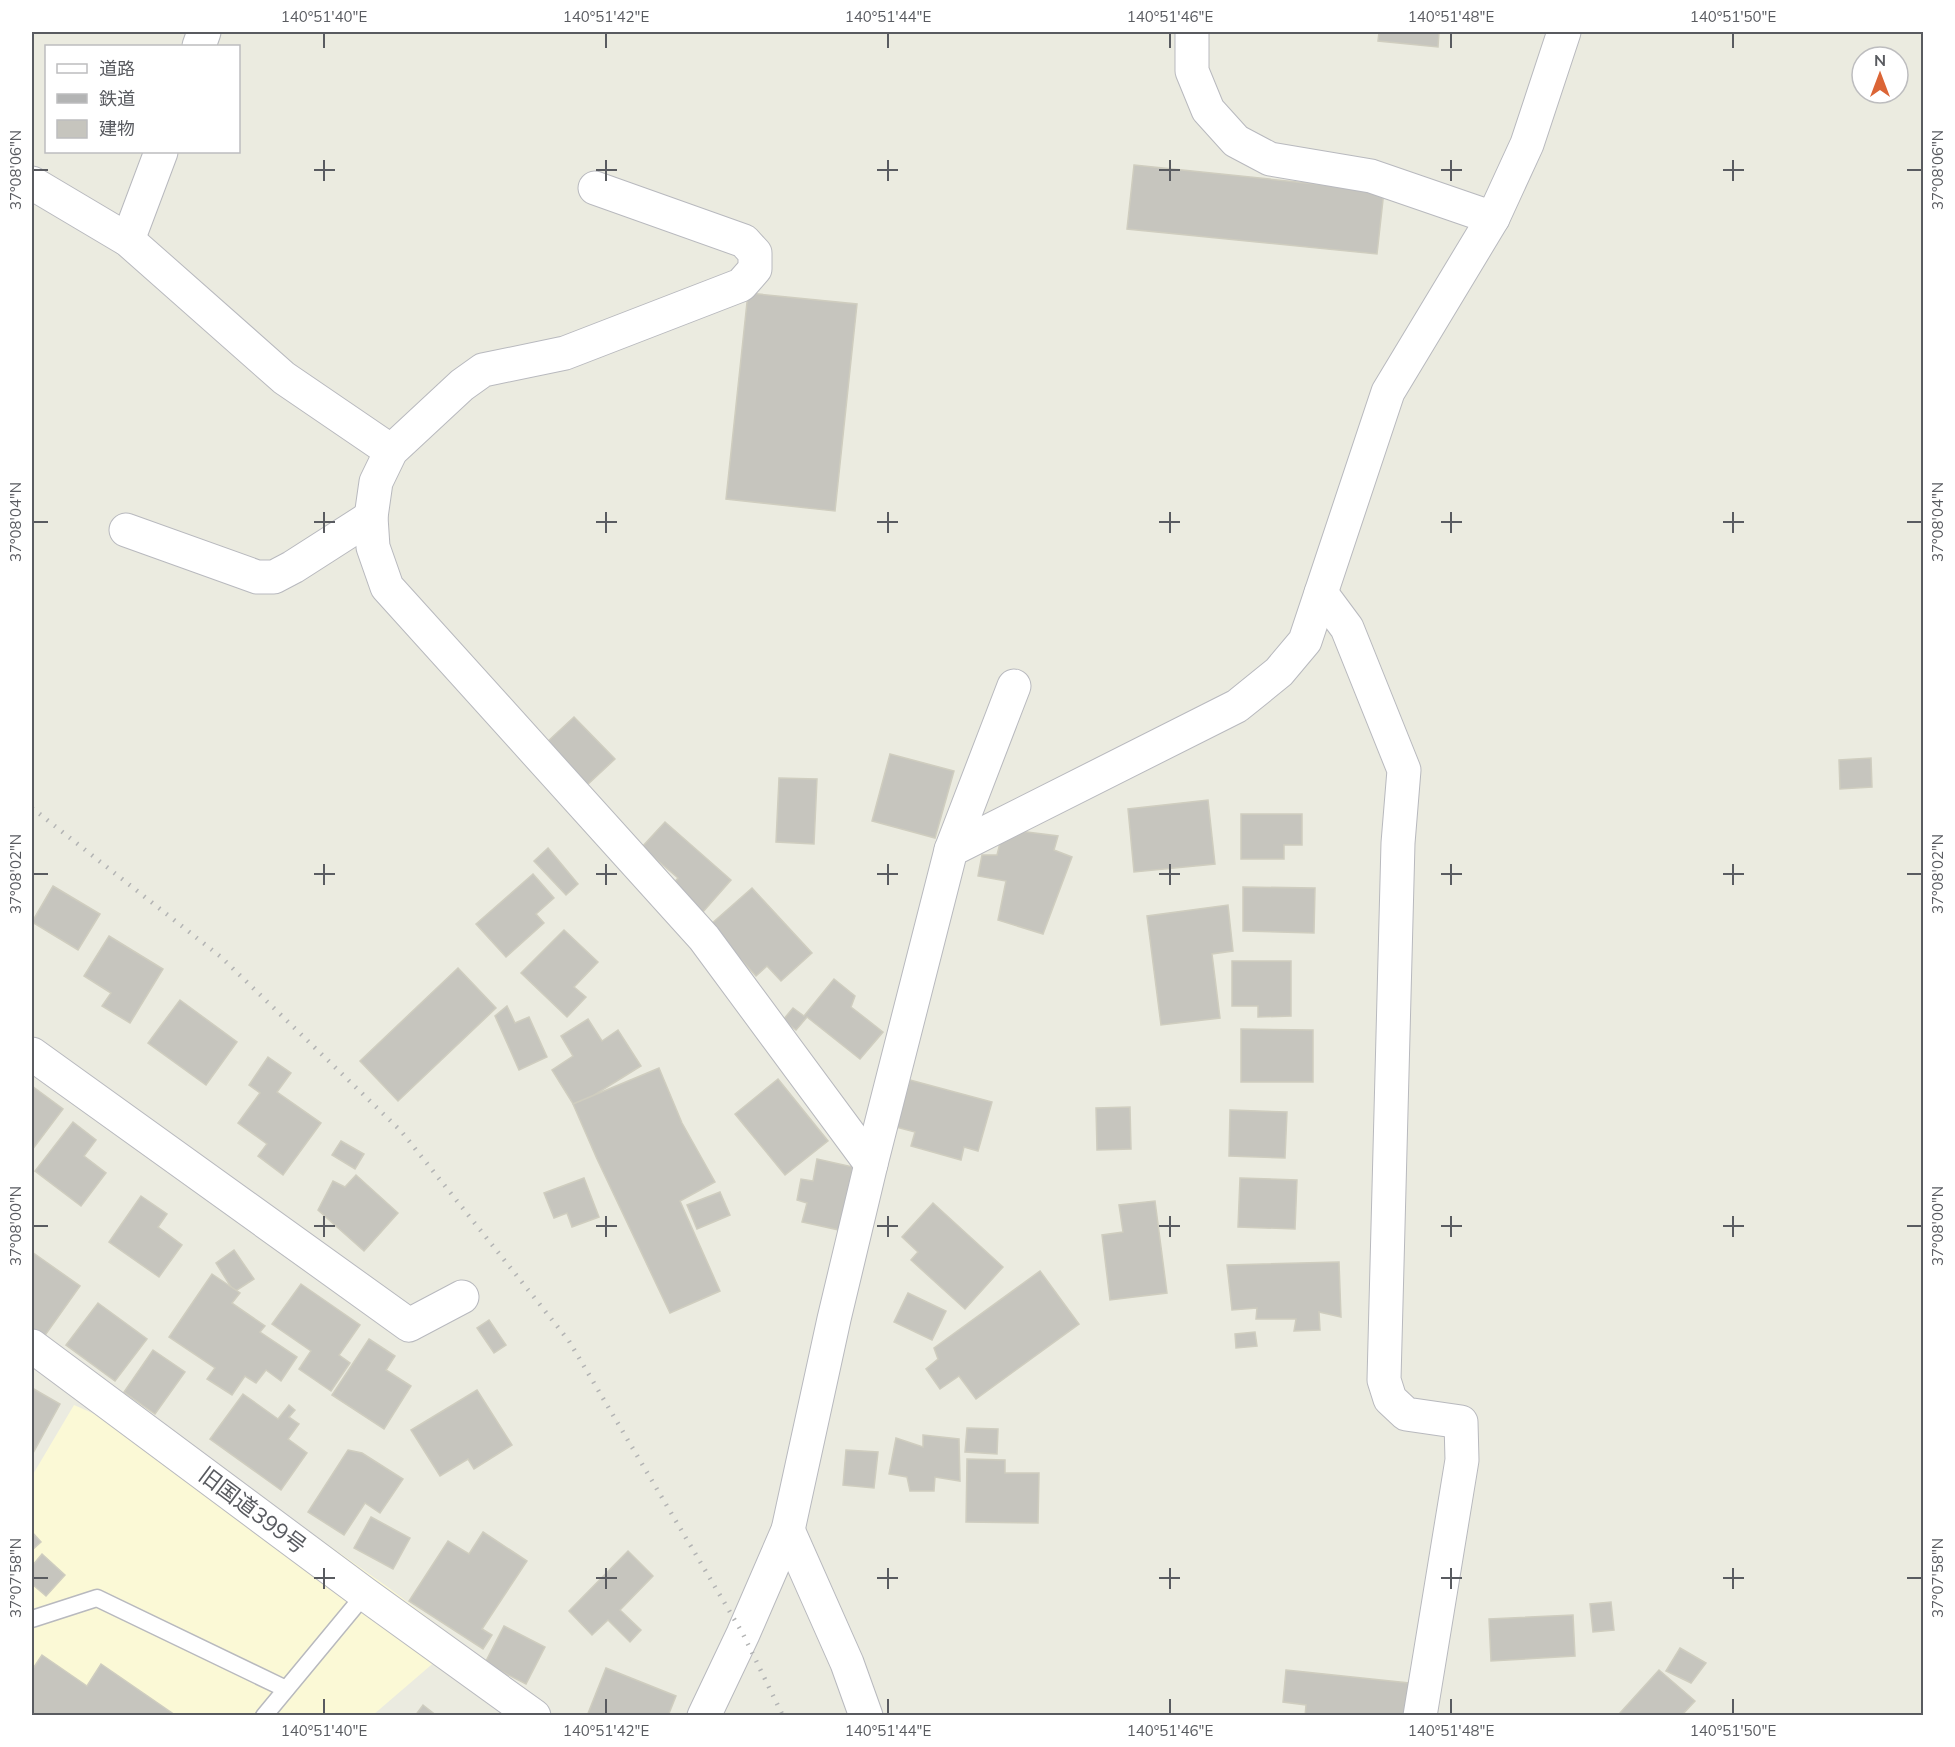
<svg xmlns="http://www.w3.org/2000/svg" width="1955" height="1747" viewBox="0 0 1955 1747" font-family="Mulish,'Noto Sans JP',sans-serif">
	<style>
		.commercial { fill: #fbf9d6 }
		.building { fill: #c6c5be; stroke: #cfcdbf; stroke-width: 1.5 }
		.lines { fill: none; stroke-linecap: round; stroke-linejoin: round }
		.service-casing { stroke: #b8b9be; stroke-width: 19 }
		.minor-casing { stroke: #b8b9be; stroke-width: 35 }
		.tertiary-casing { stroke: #b8b9be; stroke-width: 35 }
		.service { stroke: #fff; stroke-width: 16 }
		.minor { stroke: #fff; stroke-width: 33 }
		.tertiary { stroke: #fff; stroke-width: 33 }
		.rail { stroke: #b3b4b4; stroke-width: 4.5; stroke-dasharray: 1.5 8; stroke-linecap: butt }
		.ticks { fill: none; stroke: #595b60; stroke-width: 2 }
		.labels { text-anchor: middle; stroke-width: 5; stroke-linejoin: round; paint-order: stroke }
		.street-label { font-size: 22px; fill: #595b60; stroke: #fff }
		.neatline { fill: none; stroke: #595b60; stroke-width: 2 }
		.ticks-label { font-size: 15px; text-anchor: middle; fill: #595b60 }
	</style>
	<rect width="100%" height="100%" fill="#ebebe0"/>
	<!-- commercial -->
	<path class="commercial" d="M74 1405 223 1470 389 1588 459 1641 373 1715 32 1716V1476Z"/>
	<!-- building -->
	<g class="building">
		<path d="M1379 32H1439L1438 47 1378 41Z"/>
		<path d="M1134 165 1384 191 1377 254 1127 229Z"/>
		<path d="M748 293 857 304 835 511 726 499Z"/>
		<path d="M574 717 615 759 586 786 545 744Z"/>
		<path d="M890 754 954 771 935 838 872 821Z"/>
		<path d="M1871 758 1872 787 1840 789 1839 760Z"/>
		<path d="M779 778 817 779 814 844 776 842Z"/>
		<path d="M1208 800 1215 864 1134 872 1128 809Z"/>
		<path d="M1241 814H1302V845H1284V859H1241Z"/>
		<path d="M665 822 731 880 702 913 671 886 678 878 642 847Z"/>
		<path d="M1019 831 1058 836 1054 850 1072 857 1043 934 998 920 1006 881 978 876 982 855H997L1001 839Z"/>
		<path d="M548 848 578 884 566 895 534 861Z"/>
		<path d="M533 874 554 898 536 914 544 923 506 957 476 924Z"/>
		<path d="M53 886 100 914 78 950 32 922Z"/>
		<path d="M1243 887 1315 888 1314 933 1243 931Z"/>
		<path d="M752 888 812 953 781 981 767 966 756 976 710 925Z"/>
		<path d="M1228 905 1233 951 1212 954 1220 1018 1161 1025 1147 916Z"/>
		<path d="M564 930 598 962 574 987 586 997 567 1017 521 973Z"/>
		<path d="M109 936 163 969 130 1023 102 1006 111 993 84 976Z"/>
		<path d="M1232 961H1291V1016L1258 1017V1006H1232Z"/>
		<path d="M458 968 496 1008 398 1101 360 1061Z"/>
		<path d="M834 979 855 996 851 1007 883 1032 860 1059 807 1017 796 1030 783 1020 793 1008 804 1016Z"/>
		<path d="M180 1000 237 1042 206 1085 148 1043Z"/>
		<path d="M507 1006 515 1023 529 1017 547 1057 519 1070 495 1016Z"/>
		<path d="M588 1019 602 1041 618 1030 641 1066 575 1107 552 1070 573 1056 561 1036Z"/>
		<path d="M1241 1029 1313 1030V1082H1241Z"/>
		<path d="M268 1057 291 1073 277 1092 321 1123 283 1175 258 1156 267 1144 238 1123 260 1093 249 1085Z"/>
		<path d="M659 1068 682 1123 715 1182 680 1201 720 1291 670 1313 597 1159 573 1104Z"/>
		<path d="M778 1079 828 1141 785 1175 735 1114Z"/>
		<path d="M910 1080 992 1102 978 1151 964 1147 961 1160 911 1146 915 1132 896 1127Z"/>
		<path d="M32 1086 63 1109 32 1150Z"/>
		<path d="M1130 1107 1131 1149 1097 1150 1096 1108Z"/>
		<path d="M1230 1110 1287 1112 1285 1158 1229 1156Z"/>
		<path d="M73 1122 96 1140 84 1156 106 1173 81 1206 35 1171Z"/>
		<path d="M341 1141 364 1154 355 1169 332 1155Z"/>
		<path d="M817 1159 853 1167 839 1230 802 1222 807 1203 797 1200 801 1179 813 1181Z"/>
		<path d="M356 1175 398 1213 364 1251 318 1210 333 1181 345 1187Z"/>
		<path d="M584 1178 599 1217 572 1227 567 1213 554 1218 544 1193Z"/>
		<path d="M1240 1178 1297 1180 1295 1229 1238 1227Z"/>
		<path d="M720 1192 730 1215 697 1229 687 1205Z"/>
		<path d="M141 1196 167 1214 158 1227 182 1245 159 1277 109 1242Z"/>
		<path d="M1155 1201 1167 1293 1110 1300 1102 1235 1123 1232 1119 1205Z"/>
		<path d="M933 1203 1003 1267 965 1309 911 1260 918 1252 902 1237Z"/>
		<path d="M234 1250 254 1279 234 1292 216 1263Z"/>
		<path d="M32 1252 80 1286 41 1341 32 1334Z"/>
		<path d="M1339 1262 1341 1317 1319 1312 1320 1330 1294 1331 1296 1319H1256L1257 1308 1232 1310 1227 1265Z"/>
		<path d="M1040 1271 1079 1324 976 1399 959 1376 940 1389 926 1369 938 1359 934 1348Z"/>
		<path d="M212 1274 240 1293 232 1303 265 1326 260 1332 297 1357 281 1381 266 1370 256 1383 245 1376 232 1395 207 1379 215 1368 169 1337Z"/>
		<path d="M301 1284 360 1325 339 1355 350 1363 331 1391 299 1369 311 1351 272 1324Z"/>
		<path d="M908 1293 946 1311 932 1340 894 1322Z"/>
		<path d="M98 1303 147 1339 115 1381 66 1345Z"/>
		<path d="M489 1320 506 1345 494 1353 477 1328Z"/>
		<path d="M1255 1332 1257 1346 1236 1348 1235 1334Z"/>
		<path d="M369 1339 395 1356 386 1370 411 1386 384 1429 332 1395Z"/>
		<path d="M153 1350 185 1372 155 1414 124 1392Z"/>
		<path d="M32 1388 60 1404 32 1455Z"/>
		<path d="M477 1390 512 1445 474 1469 468 1459 440 1476 411 1430Z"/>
		<path d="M243 1394 278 1419 289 1405 295 1410 289 1417 299 1424 288 1439 307 1453 281 1490 210 1439Z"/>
		<path d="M967 1428 998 1429 997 1454 965 1452Z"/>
		<path d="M923 1435 959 1439 960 1481 935 1477 934 1491H910L907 1477 889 1474 896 1438 923 1447Z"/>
		<path d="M348 1450 362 1453 403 1479 380 1513 365 1503 344 1535 308 1512Z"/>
		<path d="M846 1450 878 1452 874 1488 843 1485Z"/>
		<path d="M967 1459 1005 1460V1473H1039L1038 1523 966 1522Z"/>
		<path d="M371 1517 410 1538 393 1569 354 1548Z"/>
		<path d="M32 1532 41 1542 32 1550Z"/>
		<path d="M483 1532 527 1561 482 1629 492 1635 483 1649 409 1601 448 1541 469 1554Z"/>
		<path d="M628 1551 653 1576 620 1610 641 1630 630 1642 608 1620 592 1635 569 1611Z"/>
		<path d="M42 1554 65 1575 46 1596 32 1584V1566Z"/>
		<path d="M1611 1602 1614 1630 1593 1632 1590 1604Z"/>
		<path d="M1573 1615 1575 1656 1491 1661 1489 1619Z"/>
		<path d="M504 1626 545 1647 526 1684 485 1663Z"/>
		<path d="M1680 1648 1706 1663 1691 1683 1666 1671Z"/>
		<path d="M42 1655 87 1686 101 1664 175 1715 32 1716V1670Z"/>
		<path d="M606 1668 676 1696 668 1716H587Z"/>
		<path d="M1286 1670 1409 1683 1405 1716H1305L1306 1705 1283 1702Z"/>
		<path d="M1659 1670 1695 1701 1681 1716H1623L1620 1713Z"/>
		<path d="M423 1705 437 1716H415Z"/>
	</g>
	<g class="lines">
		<defs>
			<g id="service">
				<path d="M32 1619 97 1598 286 1689"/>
				<path d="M264 1716 365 1594"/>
			</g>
			<g id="minor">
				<path d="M1192 32V71L1208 110 1236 141 1270 159 1371 176 1493 218"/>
				<path d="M199 46 204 32"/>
				<path d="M32 183 128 240 284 378 391 451"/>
				<path d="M595 188 744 241 755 253V269L741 285 565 353 483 370 462 385 391 451 376 482 371 517 373 547 387 587 704 938 871 1164"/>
				<path d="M128 240 161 152"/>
				<path d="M126 530 257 577H274L293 567 371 517"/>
				<path d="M1321 593 1347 628 1404 770 1398 843 1384 1380 1390 1399 1406 1414 1461 1422 1462 1460 1420 1716"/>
				<path d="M951 850 1014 686"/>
				<path d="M32 1054 409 1325 462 1297"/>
				<path d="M788 1530 847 1663 866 1716"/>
			</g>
			<g id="tertiary">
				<path d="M32 1346 365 1594 534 1716"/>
				<path d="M704 1716 743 1634 788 1530 834 1319 871 1164 951 850 1237 706 1279 672 1305 641 1388 392 1493 218 1527 144 1564 32"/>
			</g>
		</defs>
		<!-- service casing -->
		<use href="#service" class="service-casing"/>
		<!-- minor casing -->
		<use href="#minor" class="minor-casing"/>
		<!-- tertiary casing -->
		<use href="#tertiary" class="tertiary-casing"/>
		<!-- service -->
		<use href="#service" class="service"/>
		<!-- minor -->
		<use href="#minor" class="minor"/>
		<!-- tertiary -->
		<use href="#tertiary" class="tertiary"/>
		<!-- rail -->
		<path class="rail" d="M32 808 221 957 401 1131 569 1341 743 1634 783 1716"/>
	</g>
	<!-- ticks -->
	<path class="ticks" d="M324 33V48M606 33V48M888 33V48M1170 33V48M1451 33V48M1733 33V48M324 160V181M606 160V181M888 160V181M1170 160V181M1451 160V181M1733 160V181M33 170H48M314 170H335M596 170H617M877 170H898M1159 170H1180M1441 170H1462M1723 170H1744M1907 170H1922M324 512V533M606 512V533M888 512V533M1170 512V533M1451 512V533M1733 512V533M33 522H48M314 522H335M596 522H617M877 522H898M1159 522H1180M1441 522H1462M1723 522H1744M1907 522H1922M324 864V885M606 864V885M888 864V885M1170 864V885M1451 864V885M1733 864V885M33 874H48M314 874H335M596 874H617M877 874H898M1159 874H1180M1441 874H1462M1723 874H1744M1907 874H1922M324 1216V1237M606 1216V1237M888 1216V1237M1170 1216V1237M1451 1216V1237M1733 1216V1237M33 1226H48M314 1226H335M596 1226H617M877 1226H898M1159 1226H1180M1441 1226H1462M1723 1226H1744M1907 1226H1922M324 1568V1589M606 1568V1589M888 1568V1589M1170 1568V1589M1451 1568V1589M1733 1568V1589M33 1578H48M314 1578H335M596 1578H617M877 1578H898M1159 1578H1180M1441 1578H1462M1723 1578H1744M1907 1578H1922M324 1699V1714M606 1699V1714M888 1699V1714M1170 1699V1714M1451 1699V1714M1733 1699V1714"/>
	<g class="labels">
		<!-- street labels -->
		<g class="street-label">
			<text transform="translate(253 1510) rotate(37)" y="8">旧国道399号</text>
		</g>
	</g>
	<!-- border -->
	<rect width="1955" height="1747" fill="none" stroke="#ffffff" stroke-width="66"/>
	<!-- legend -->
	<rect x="45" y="45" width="195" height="108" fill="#ffffff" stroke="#bdbdbf" stroke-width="1.5"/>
	<rect x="57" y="64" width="30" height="9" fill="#ffffff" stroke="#bdbdbf" stroke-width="1.5"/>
	<text x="99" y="75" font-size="18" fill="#595b60">道路</text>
	<rect x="57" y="94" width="30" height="9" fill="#b3b4b4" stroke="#bdbdbf" stroke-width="1.5"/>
	<text x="99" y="105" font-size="18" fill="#595b60">鉄道</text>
	<rect x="57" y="120" width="30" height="18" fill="#c6c5be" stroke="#bdbdbf" stroke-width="1.5"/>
	<text x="99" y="135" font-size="18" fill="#595b60">建物</text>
	<!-- north arrow -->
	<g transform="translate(1880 75)"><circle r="28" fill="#ffffff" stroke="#bdbdbf" stroke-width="1.5"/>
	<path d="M0-4.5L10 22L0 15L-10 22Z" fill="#db6536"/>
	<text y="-9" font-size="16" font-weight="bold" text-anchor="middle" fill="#595b60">N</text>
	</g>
	<rect x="33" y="33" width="1889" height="1681" class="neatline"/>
	<g class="ticks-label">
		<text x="324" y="22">140°51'40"E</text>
		<text x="606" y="22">140°51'42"E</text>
		<text x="888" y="22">140°51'44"E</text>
		<text x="1170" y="22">140°51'46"E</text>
		<text x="1451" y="22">140°51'48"E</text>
		<text x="1733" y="22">140°51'50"E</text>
		<text transform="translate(16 170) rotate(-90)" y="5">37°08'06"N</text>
		<text transform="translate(1938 170) rotate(-90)" y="5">37°08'06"N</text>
		<text transform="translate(16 522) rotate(-90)" y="5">37°08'04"N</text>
		<text transform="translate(1938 522) rotate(-90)" y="5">37°08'04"N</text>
		<text transform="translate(16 874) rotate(-90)" y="5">37°08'02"N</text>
		<text transform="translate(1938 874) rotate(-90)" y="5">37°08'02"N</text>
		<text transform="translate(16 1226) rotate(-90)" y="5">37°08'00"N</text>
		<text transform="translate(1938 1226) rotate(-90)" y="5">37°08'00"N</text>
		<text transform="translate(16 1578) rotate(-90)" y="5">37°07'58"N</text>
		<text transform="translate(1938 1578) rotate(-90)" y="5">37°07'58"N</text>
		<text x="324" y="1736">140°51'40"E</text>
		<text x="606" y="1736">140°51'42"E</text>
		<text x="888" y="1736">140°51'44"E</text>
		<text x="1170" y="1736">140°51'46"E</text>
		<text x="1451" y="1736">140°51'48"E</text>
		<text x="1733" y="1736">140°51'50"E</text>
	</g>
</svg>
